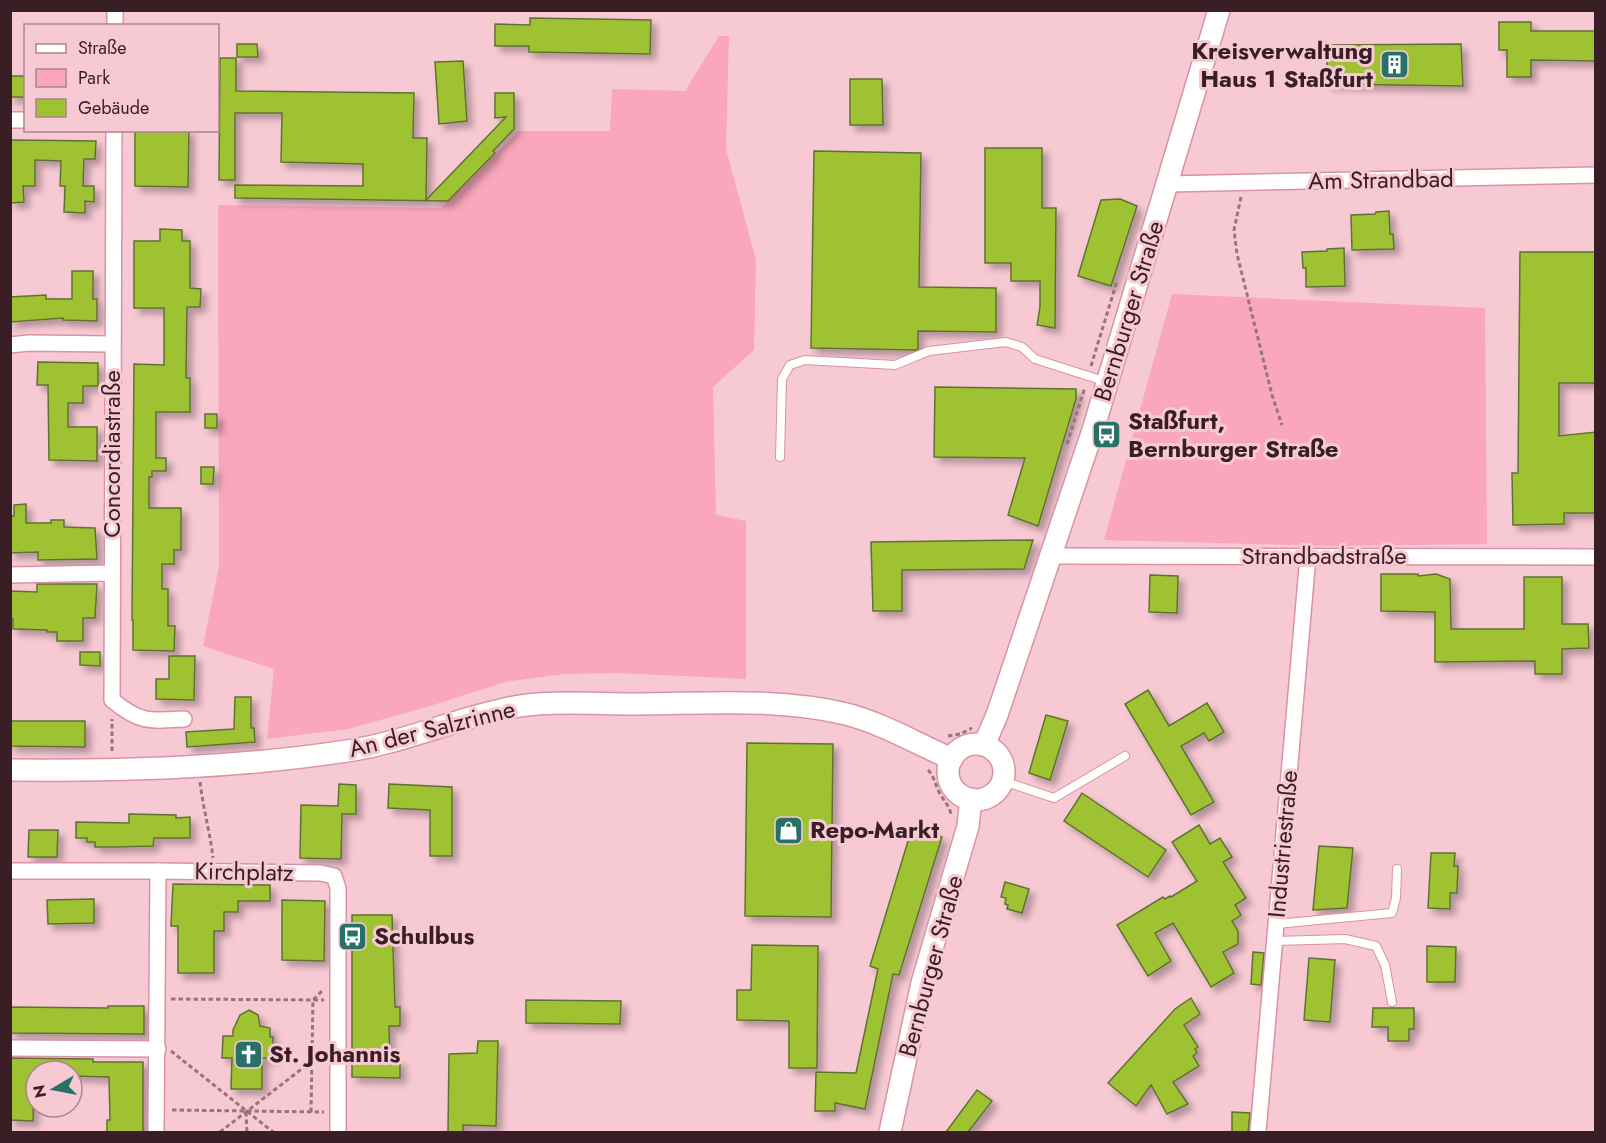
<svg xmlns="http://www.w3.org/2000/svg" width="1606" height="1143" viewBox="0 0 1606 1143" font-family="Jost,sans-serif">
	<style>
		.green { fill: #faa6bc }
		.building { fill: #9fc231; stroke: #617233; stroke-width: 1.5; filter: url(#shadow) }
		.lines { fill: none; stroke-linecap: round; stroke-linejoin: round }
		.service-casing { stroke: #da92a5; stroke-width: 10 }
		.minor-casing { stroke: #da92a5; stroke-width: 18 }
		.secondary-casing { stroke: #da92a5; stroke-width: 24 }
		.path { stroke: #99747d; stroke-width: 3; stroke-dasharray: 4.5 3; stroke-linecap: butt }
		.service { stroke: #fff; stroke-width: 8 }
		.minor { stroke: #fff; stroke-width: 15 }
		.secondary { stroke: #fff; stroke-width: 21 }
		.labels { text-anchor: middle; stroke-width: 6; stroke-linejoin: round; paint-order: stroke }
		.poi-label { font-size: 24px; font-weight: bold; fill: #3a1e25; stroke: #f7c9d3; text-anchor: start }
		.street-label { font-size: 24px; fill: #3a1e25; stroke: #f7c9d3 }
	</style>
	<defs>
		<filter id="shadow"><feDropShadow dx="5.5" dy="5.5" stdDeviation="3" flood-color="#0004"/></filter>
	</defs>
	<rect width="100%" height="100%" fill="#f7c9d3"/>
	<!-- green -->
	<g class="green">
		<path d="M719 36H729L726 149 756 260 754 350 713 387 716 515 746 521V679L618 673 564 674 505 682 427 707 348 729 267 739 274 669 203 646 219 566 218 205 441 208 519 131H610L612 89 685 91Z"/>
		<path d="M1172 294 1485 308 1487 544 1330 546 1104 540Z"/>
	</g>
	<!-- building -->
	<g class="building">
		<path d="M530 18 651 20 650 54 529 52V46H495V24L530 25Z"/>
		<path d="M1499 22H1531V31H1596V61L1531 60V77H1507V50H1499Z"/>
		<path d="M237 44H257L258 57H237Z"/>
		<path d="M1461 44 1463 86 1327 84V45Z"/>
		<path d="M220 58H236V91L414 93 413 138H427L426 200 506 117 495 118V93H514V129L493 151 495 153 448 201 235 198V185L363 186V164L281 162 282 113H235V180H219Z"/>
		<path d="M463 61 467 121 439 124 435 62Z"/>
		<rect x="10" y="76" width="15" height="21"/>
		<path d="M850 79H882L883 125H850Z"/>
		<path d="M135 130H189L188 187 135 186Z"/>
		<path d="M10 140 96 141 95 159H84L83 186H94V202L85 201V213L64 212 65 186H60L61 161 35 160V186H23L24 202 11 203Z"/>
		<path d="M985 148H1042V208H1056L1055 328 1037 325 1040 307V281H1011V263H985Z"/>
		<path d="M814 151 921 153 919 287 996 288V332L918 331V349L916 350 811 348Z"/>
		<path d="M1120 199 1137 206 1111 286 1078 276 1101 200Z"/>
		<path d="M1389 211 1390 234H1393L1394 249 1352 250 1351 215 1375 214 1376 212Z"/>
		<path d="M160 229 182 230V241H190V288L201 289 200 307H187L186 378H190V412H156V458H166V471H152V477H149V508H181V550H174V564H162V589H168V626H175L174 651 133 650V620H132L134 364 164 365V308H134V241H160Z"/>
		<path d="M1344 248 1345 286 1306 287V268H1303L1302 252 1327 251V249Z"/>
		<path d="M1520 252H1596V383H1559V436L1596 432V513H1564V524L1513 525 1512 473H1518Z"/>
		<path d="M72 271H93V299H97V321L63 320V318L10 322V297L46 295V299H72Z"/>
		<path d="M38 362 98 363V386H83V403H68V427H97V461L49 460 48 385H37Z"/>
		<path d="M935 387 1076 389V399L1038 526 1008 515 1025 458 934 457Z"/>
		<rect x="205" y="414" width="12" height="14"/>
		<path d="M201 467H214L213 484H201Z"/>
		<path d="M26 504V523H51V520H64V527L95 528 97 559 38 560V552L10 553 11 516H14V505Z"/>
		<path d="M1033 540 1024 569 902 570V611H873L871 542Z"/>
		<path d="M1381 574H1418V576L1436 574 1450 579 1451 629H1524V577H1562V624H1588L1589 648 1562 649V674H1535V661L1435 662V612L1381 611Z"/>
		<path d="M1150 575 1178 576 1177 613 1149 612Z"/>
		<path d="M37 584H97L95 618H83V641H57V632H47V630L13 629V619L10 618V591L37 592Z"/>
		<path d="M80 652H100V666L80 665Z"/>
		<path d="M169 656H195L194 700 156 699V679H169Z"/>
		<path d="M1148 690 1169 726 1207 703 1224 732 1209 741 1204 733 1181 746 1214 802 1191 815 1125 704Z"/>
		<path d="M235 697H251V728H254L255 742 187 747 186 732 234 729Z"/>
		<path d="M1046 715 1068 721 1050 780 1029 773Z"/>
		<path d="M10 721H85V747L10 746Z"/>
		<path d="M747 743 833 744 831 917 745 916Z"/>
		<path d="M339 784 356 785V814H342L341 859 300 858 301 805 338 806Z"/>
		<path d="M389 784 452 787V856H430V810L388 808Z"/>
		<path d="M1082 793 1166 850 1148 877 1064 821Z"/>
		<path d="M129 814 176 815V818L190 817V838H154L153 846 116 847H95V842H87V838H76V822L129 823Z"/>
		<path d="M1199 825 1210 844 1220 838 1232 857 1223 862 1246 898 1235 905 1241 915 1232 921 1238 931V944L1223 952 1234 973 1211 987 1173 923 1155 933 1171 961 1148 976 1117 925 1163 897 1165 899 1170 896 1171 897 1197 881 1172 842Z"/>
		<path d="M912 828 942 837 899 975 893 974 865 1109 835 1103V1111H815L816 1072 856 1073 878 969 870 966Z"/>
		<path d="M29 830H58L57 857H28Z"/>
		<path d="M1319 846 1353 848 1347 908 1313 910Z"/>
		<path d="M1431 853H1455L1454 866H1458L1457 893H1450V909L1428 908Z"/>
		<path d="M1005 882 1029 889 1022 913 1007 909 1008 905 1005 904 1006 898 1001 897Z"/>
		<path d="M173 884 270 885V901H238V912H224V931H214V973H178V926H171Z"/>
		<path d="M94 899V923L48 924 47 900Z"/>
		<path d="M282 900 325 901 324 961 282 960Z"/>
		<path d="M352 915H392L395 1007H400V1026H389L390 1060H400V1078L352 1077Z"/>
		<path d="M752 945 818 946 817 1068H789V1021L737 1020V990H751Z"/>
		<path d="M1427 946 1456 947 1455 982H1427Z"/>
		<path d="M1253 952 1264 953 1261 985 1251 984Z"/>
		<path d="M1309 958 1335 960 1330 1022 1304 1020Z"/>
		<path d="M1191 998 1200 1014 1184 1025 1198 1047 1195 1049 1197 1053 1193 1056 1199 1066 1173 1082 1188 1104 1167 1114 1151 1085 1136 1106 1108 1083 1175 1009Z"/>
		<path d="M526 1000 621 1001 620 1024 526 1023Z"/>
		<path d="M108 1006H144V1034L10 1033V1007L108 1008Z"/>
		<path d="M1373 1008H1414V1029H1409V1041H1388V1027H1372Z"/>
		<path d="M249 1010 258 1015 260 1026 270 1028V1037H273V1058H262V1089H231L232 1058H222L223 1036H233V1030L240 1015Z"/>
		<path d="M478 1041H498L496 1126 463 1125V1132H448L449 1054 477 1053Z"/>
		<path d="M10 1058 93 1059V1062H143V1132H107V1120H110L109 1077 72 1076V1071H36V1084H34L33 1121 10 1120Z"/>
		<path d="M977 1090 992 1101 968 1132H946Z"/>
		<path d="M1232 1112 1250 1113 1248 1132H1232Z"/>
	</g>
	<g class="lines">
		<defs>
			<g id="service">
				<path d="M780 457 782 379 790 365 805 360 895 365 929 351 1006 342 1022 347 1035 359 1107 382"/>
				<path d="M1003 781 1054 798 1125 756"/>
				<path d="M1276 924 1392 913 1396 898 1397 869"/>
				<path d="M1275 941 1345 939 1376 946 1385 965 1392 1002"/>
			</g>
			<g id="minor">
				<path d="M115 26V10"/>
				<path d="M10 120H26"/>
				<path d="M114 130 112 700C140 723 149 721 184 719"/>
				<path d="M1167 184 1596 175"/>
				<path d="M10 345 29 343 112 344"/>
				<path d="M1052 556 1596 557"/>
				<path d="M10 575 112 573"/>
				<path d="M10 871H158"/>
				<path d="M10 1048 158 1049"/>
				<path d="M156 1132 158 871 320 873 334 876 338 888V1132"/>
				<path d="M1258 1132 1308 556"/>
			</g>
			<g id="secondary">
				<circle cx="976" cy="772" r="28"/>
				<path d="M984 745 997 715 1093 430 1219 10"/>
				<path d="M10 770C123 771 235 768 347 751 402 743 455 719 509 708 544 700 593 704 630 704 700 704 776 697 846 714 882 723 917 744 952 759"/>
				<path d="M890 1132 922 983 968 826 971 799"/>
			</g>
		</defs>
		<!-- service casing -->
		<use href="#service" class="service-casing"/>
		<!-- minor casing -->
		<use href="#minor" class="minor-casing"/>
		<!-- secondary casing -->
		<use href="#secondary" class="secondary-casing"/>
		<!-- path -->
		<g class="path">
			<path d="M1241 197 1234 230 1237 254 1272 395 1282 425"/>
			<path d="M1091 366 1117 281"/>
			<path d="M1067 444 1085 387"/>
			<path d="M948 736 960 734 972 728"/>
			<path d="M112 751V719"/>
			<path d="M928 770C934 776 935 784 939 792 943 800 949 805 951 814"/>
			<path d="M200 782C203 808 210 832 213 858"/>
			<path d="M171 999 324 1000"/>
			<path d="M171 1051 273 1132"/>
			<path d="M172 1110 324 1112"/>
			<path d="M246 1112 247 1132"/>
			<path d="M311 1112 313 1000 324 989"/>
			<path d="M220 1132 312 1061"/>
		</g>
		<!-- service -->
		<use href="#service" class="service"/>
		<!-- minor -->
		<use href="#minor" class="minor"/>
		<!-- secondary -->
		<use href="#secondary" class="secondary"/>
	</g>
	<!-- icons -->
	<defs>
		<symbol id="building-square" viewBox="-11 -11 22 22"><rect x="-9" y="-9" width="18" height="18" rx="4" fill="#297066" stroke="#f7c9d3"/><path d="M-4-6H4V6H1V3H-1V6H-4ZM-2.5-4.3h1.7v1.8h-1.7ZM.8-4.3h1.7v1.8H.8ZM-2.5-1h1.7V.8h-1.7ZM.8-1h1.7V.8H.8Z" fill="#fff"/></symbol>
		<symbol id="bus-square" viewBox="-11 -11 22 22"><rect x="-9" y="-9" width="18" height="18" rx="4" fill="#297066" stroke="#f7c9d3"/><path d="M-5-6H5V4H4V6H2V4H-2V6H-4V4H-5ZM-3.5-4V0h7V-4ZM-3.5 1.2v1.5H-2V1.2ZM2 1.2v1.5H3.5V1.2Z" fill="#fff"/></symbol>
		<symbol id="shop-square" viewBox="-11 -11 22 22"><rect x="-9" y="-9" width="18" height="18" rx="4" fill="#297066" stroke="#f7c9d3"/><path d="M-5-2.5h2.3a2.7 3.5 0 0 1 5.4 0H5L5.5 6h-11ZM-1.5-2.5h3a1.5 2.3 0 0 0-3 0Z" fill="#fff"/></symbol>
		<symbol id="church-square" viewBox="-11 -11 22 22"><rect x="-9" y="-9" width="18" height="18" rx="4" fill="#297066" stroke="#f7c9d3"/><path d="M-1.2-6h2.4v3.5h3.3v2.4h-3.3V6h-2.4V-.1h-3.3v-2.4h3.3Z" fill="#fff"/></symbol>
	</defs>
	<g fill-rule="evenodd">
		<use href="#building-square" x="1378" y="48" width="33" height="33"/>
		<use href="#bus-square" x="1090" y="418" width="33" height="33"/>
		<use href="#shop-square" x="772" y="814" width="33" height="33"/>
		<use href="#bus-square" x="336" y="920" width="33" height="33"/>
		<use href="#church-square" x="232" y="1038" width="33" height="33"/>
	</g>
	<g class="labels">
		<!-- poi labels -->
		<g class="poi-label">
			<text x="1373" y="59" text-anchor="end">Kreisverwaltung<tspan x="1373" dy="28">Haus 1 Staßfurt</tspan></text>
			<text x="1128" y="429">Staßfurt,<tspan x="1128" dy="28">Bernburger Straße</tspan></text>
			<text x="810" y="838">Repo-Markt</text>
			<text x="374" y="944">Schulbus</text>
			<text x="269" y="1062">St. Johannis</text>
		</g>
		<!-- street labels -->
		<g class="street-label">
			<text transform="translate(1381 180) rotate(-1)" y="8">Am Strandbad</text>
			<text transform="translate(1129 311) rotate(-73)" y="8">Bernburger Straße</text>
			<text transform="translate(112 454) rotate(-90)" y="8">Concordiastraße</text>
			<text x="1324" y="564">Strandbadstraße</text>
			<text transform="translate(432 729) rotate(-14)" y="8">An der Salzrinne</text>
			<text transform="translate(1283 844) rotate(-85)" y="8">Industriestraße</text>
			<text transform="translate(244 872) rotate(1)" y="8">Kirchplatz</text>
			<text transform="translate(931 966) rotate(-75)" y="8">Bernburger Straße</text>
		</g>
	</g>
	<!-- border -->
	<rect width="1606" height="1143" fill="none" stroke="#3a1e25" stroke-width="24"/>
	<!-- legend -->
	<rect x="24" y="24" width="195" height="108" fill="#f7c9d3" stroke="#ab858d" stroke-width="1.5"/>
	<rect x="36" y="44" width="30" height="9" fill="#ffffff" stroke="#ab858d" stroke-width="1.5"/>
	<text x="78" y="54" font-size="18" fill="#3a1e25">Straße</text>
	<rect x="36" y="69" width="30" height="18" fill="#faa6bc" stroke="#ab858d" stroke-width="1.5"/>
	<text x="78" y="84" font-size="18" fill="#3a1e25">Park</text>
	<rect x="36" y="99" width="30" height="18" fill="#9fc231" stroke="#ab858d" stroke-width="1.5"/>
	<text x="78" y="114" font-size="18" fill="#3a1e25">Gebäude</text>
	<!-- north arrow -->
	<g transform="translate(54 1089) rotate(260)"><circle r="28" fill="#f7c9d3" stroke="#ab858d" stroke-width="1.5"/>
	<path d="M0-4.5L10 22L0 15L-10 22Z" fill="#297066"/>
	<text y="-9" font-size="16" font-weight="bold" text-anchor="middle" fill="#3a1e25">N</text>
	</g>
</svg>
